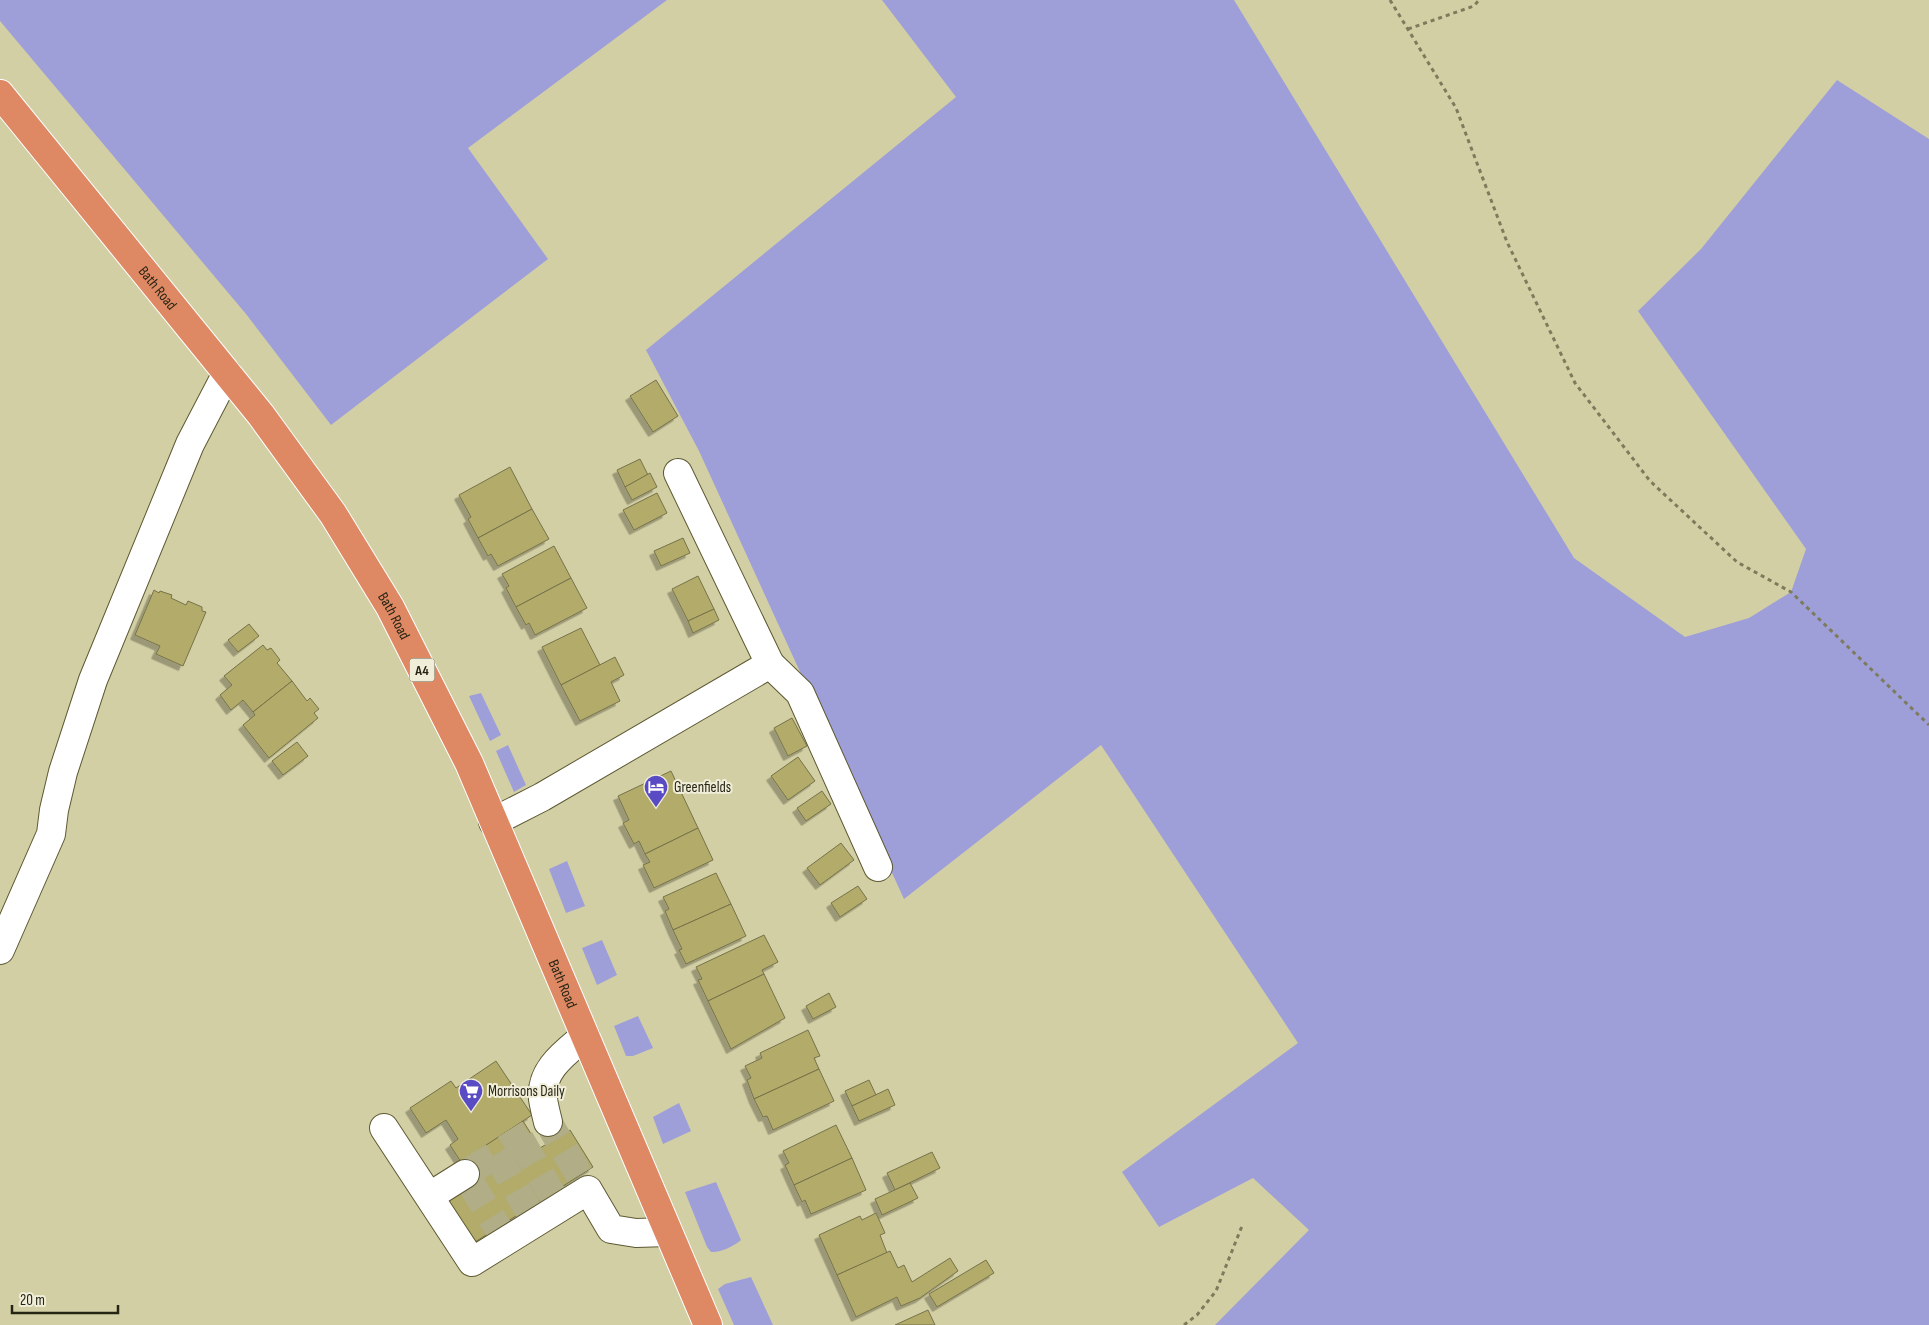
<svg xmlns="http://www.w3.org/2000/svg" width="1929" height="1325" viewBox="0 0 1929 1325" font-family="'Sofia Sans Condensed',sans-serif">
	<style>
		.green { fill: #9e9fd9 }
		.building { fill: #b2ab6a; stroke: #76724a; filter: url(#shadow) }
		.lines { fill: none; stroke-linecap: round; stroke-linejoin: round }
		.minor-tunnel { stroke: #b0ad87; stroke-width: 28; stroke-dasharray: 28 14; stroke-linecap: butt }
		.minor-casing { stroke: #5d5932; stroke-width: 30 }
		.highway-casing { stroke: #fff; stroke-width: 30 }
		.path { stroke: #7e7b5d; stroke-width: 3; stroke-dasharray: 4 4; stroke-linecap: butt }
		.minor { stroke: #fff; stroke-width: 28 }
		.highway { stroke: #de8864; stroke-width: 28 }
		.labels { text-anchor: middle; stroke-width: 4; stroke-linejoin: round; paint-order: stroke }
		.shield { fill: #f0eed9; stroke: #63614f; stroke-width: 1 }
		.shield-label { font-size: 14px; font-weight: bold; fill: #262514 }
		.street-label { font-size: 15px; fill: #262514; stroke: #f0eed9 }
		.poi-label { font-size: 15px; fill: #262514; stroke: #f0eed9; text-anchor: start }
	</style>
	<defs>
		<filter id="shadow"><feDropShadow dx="-4.5" dy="4.5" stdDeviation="0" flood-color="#0004"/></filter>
	</defs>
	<rect width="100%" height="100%" fill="#d3cfa4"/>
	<!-- green -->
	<g class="green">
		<path d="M0 0H667L468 148 548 259 331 425 246 314 0 21Z"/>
		<path d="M882 0H1234L1574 558 1685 637 1749 618 1791 592 1806 549 1638 311 1701 249 1837 80 1929 139V1325H1215L1309 1230 1253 1178 1159 1227 1122 1172 1298 1043 1101 745 904 899 699 451 646 350 956 97Z"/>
		<path d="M481 693 501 735 490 741 469 696Z"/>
		<path d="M508 745 526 785 514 792 496 751Z"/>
		<path d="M567 861 585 906 566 913 549 869Z"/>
		<path d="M602 940 617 975 597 985 582 948Z"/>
		<path d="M638 1016 653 1048 633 1056H626L614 1026Z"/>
		<path d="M679 1103 691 1131 663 1144 653 1117Z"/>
		<path d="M716 1182 741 1240C734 1246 720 1253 711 1252L707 1247 685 1192Z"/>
		<path d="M751 1277 773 1325H734L718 1289 725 1284Z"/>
	</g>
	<!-- building -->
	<g class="building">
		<path d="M656 380 678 416 653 432 630 396Z"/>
		<path d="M640 459 648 475 625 487 617 470Z"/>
		<path d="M510 467 532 509 478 538 468 519 471 517 459 495Z"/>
		<path d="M650 473 657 487 632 500 625 487Z"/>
		<path d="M657 493 667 513 634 530 623 510Z"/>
		<path d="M532 509 549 539 498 566 491 554 488 556 478 538Z"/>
		<path d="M683 538 690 553 661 566 654 551Z"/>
		<path d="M554 546 571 578 516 607 506 588 509 586 502 574Z"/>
		<path d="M698 576 714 609 688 621 672 589Z"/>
		<path d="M571 578 587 608 535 635 529 623 526 625 516 607Z"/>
		<path d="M154 590 159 593 160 591 172 595 171 598 186 605 188 601 202 607V611L206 612 183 666 156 654 160 646 135 635Z"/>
		<path d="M714 609 719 620 693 633 688 621Z"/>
		<path d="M249 624 259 636 238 652 228 640Z"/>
		<path d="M581 628 600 665 561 685 542 647Z"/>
		<path d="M263 645 267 650 271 648 280 660 277 663 292 681 253 712 243 700 231 710 220 695 232 685 224 676Z"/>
		<path d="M615 657 624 675 611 682 620 701 580 721 561 685Z"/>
		<path d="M292 681 307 701 310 698 319 709 314 713 318 718 269 758 243 725 255 715 253 712Z"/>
		<path d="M792 718 807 746 788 756 774 728Z"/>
		<path d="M297 742 308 756 283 775 272 761Z"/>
		<path d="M798 757 815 781 788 800 771 776Z"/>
		<path d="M671 771 698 828 645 854 639 841 634 844 623 823 629 820 618 796Z"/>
		<path d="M822 791 831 804 806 821 797 808Z"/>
		<path d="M698 828 713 860 654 888 643 865 650 862 645 854Z"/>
		<path d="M841 843 854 860 820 885 807 868Z"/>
		<path d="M716 873 731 904 673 930 665 911 669 909 663 897Z"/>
		<path d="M858 886 867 899 840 917 831 903Z"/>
		<path d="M731 904 746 936 686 964 679 950 682 949 673 930Z"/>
		<path d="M764 935 778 962 762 970 764 974 708 1001 698 980 702 979 696 967Z"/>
		<path d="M764 974 785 1018 731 1049 708 1001Z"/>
		<path d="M829 993 836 1007 813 1019 806 1006Z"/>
		<path d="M808 1030 820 1056 814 1058 819 1069 754 1099 747 1080 751 1078 745 1066 762 1058 760 1053Z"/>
		<path d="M496 1061 532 1115 461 1162 450 1145 458 1139 446 1120 426 1133 410 1108 451 1081 456 1088Z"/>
		<path d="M819 1069 834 1101 773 1130 767 1116 763 1117 754 1099Z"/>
		<path d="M869 1080 876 1095 852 1106 845 1091Z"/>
		<path d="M888 1089 895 1105 859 1121 852 1106Z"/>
		<path d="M523 1121 540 1148 570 1130 593 1167 475 1242 448 1200 488 1175 474 1153Z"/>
		<path d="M836 1125 852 1158 794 1185 785 1165 789 1163 783 1151Z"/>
		<path d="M932 1152 940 1168 895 1190 887 1173Z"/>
		<path d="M852 1158 866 1190 811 1214 805 1200 802 1202 794 1185Z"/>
		<path d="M910 1183 918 1198 882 1215 875 1199Z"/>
		<path d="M876 1213 885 1233 880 1235 887 1253 837 1275 819 1235 860 1216 862 1220Z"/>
		<path d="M890 1251 898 1268 904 1265 912 1282 950 1258 958 1271 920 1298 901 1306 897 1297 856 1317 837 1275Z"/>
		<path d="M986 1260 994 1273 937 1307 929 1294Z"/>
		<path d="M928 1310 935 1325H895Z"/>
	</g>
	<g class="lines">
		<!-- minor-tunnel -->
		<g class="minor-tunnel">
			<path d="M520 1139 560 1208"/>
			<path d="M496 1154 536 1223"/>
			<path d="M506 1241 465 1174 548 1122 588 1190"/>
		</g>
		<defs>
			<g id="minor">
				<path d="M770 664 800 693 878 867"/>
				<path d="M493 822 542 797 770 664 678 473"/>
				<path d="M0 950 51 834 54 810 63 772 93 680 190 444 227 373"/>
				<path d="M548 1122C546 1114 544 1106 543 1099 540 1070 565 1053 585 1036"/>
				<path d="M384 1128 472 1262 588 1190 611 1229 636 1233 668 1232"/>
				<path d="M430 1196 465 1174"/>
			</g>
			<g id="highway">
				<path id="s1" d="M0 94 261 415 333 514 390 607 469 763 708 1325"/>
			</g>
		</defs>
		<!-- minor casing -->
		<use href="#minor" class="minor-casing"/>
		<!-- highway casing -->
		<use href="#highway" class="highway-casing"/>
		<!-- path -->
		<g class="path">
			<path d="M1390 0 1456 108 1507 242 1575 383 1650 481 1737 562 1791 592 1929 725"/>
			<path d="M1408 29 1474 6 1479 0"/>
			<path d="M1184 1325 1197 1315 1216 1291 1242 1226"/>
		</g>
		<!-- minor -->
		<use href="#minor" class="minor"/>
		<!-- highway -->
		<use href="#highway" class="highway"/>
	</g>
	<!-- icons -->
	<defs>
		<symbol id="hotel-pin" viewBox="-11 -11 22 30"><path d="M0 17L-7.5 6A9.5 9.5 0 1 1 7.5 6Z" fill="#594bc3" stroke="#f0eed9"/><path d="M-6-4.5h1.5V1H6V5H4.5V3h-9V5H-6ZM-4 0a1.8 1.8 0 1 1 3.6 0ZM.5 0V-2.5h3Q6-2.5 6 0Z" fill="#fff"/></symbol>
		<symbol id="supermarket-pin" viewBox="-11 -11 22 30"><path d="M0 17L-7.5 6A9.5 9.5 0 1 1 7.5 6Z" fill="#594bc3" stroke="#f0eed9"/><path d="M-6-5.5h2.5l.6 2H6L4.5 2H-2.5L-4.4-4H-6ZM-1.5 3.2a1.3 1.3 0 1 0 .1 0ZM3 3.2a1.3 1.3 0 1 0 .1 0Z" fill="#fff"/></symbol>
	</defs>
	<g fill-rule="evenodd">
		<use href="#hotel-pin" x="642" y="773" width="28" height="38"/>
		<use href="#supermarket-pin" x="457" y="1077" width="28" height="38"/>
	</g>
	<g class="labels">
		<!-- shield labels -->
		<rect class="shield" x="409.5" y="658.5" width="25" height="23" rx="4"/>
		<g class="shield-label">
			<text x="422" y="675">A4</text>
		</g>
		<!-- street labels -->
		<g class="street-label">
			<text dy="5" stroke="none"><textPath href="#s1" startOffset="250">Bath Road</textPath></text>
			<text dy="5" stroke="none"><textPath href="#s1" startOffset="655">Bath Road</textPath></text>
			<text dy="5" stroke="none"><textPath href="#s1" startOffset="1060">Bath Road</textPath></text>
		</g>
		<!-- poi labels -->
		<g class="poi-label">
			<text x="674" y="792">Greenfields</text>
			<text x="488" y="1096">Morrisons Daily</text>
		</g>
	</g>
	<!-- scale -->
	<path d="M12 1305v8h106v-8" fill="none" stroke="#262514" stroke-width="2.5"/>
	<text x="20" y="1305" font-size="15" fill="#262514" stroke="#f0eed9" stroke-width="4" paint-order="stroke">20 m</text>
</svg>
